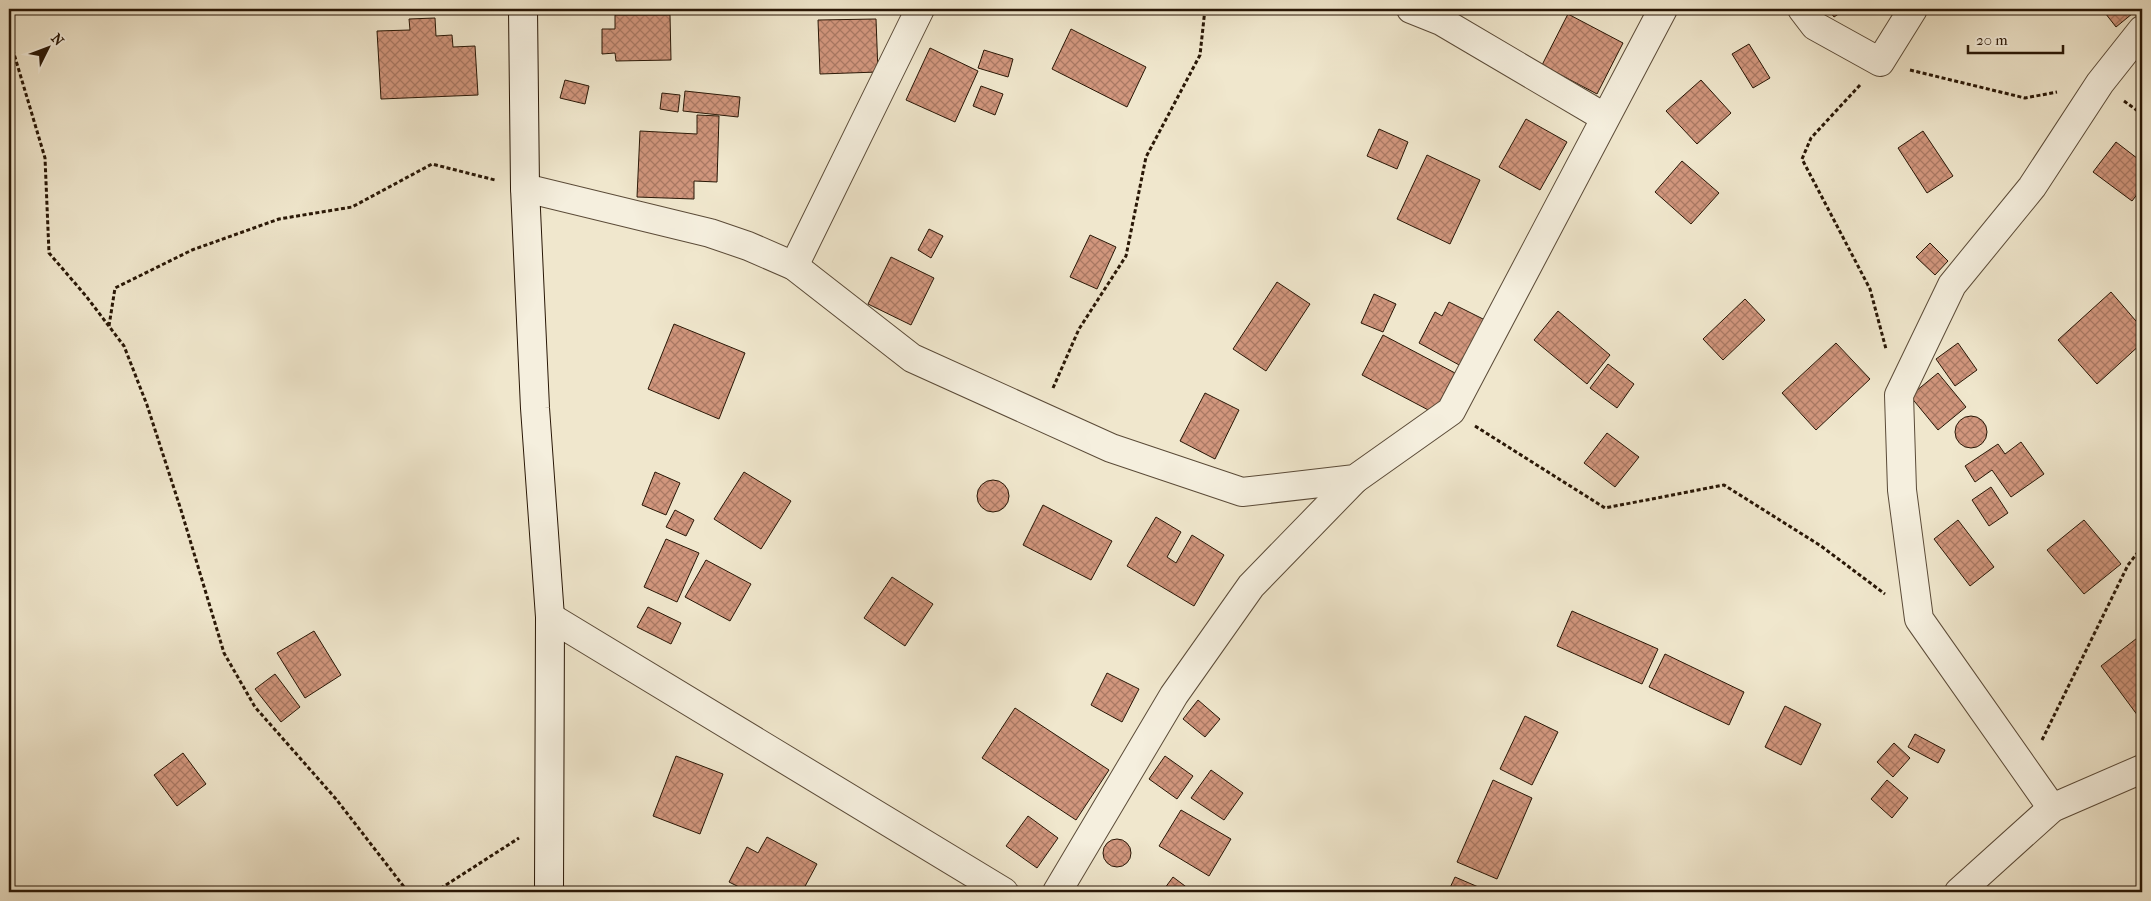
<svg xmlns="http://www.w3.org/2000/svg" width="2151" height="901" viewBox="0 0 2151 901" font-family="'IM FELL French Canon',serif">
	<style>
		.building { fill: url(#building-cross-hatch); stroke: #291706 }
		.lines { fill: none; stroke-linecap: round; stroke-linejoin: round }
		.minor-casing { stroke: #5b4b38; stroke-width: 30 }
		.secondary-casing { stroke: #291706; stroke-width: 30 }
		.path { stroke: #291706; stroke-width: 3; stroke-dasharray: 4 2.5; stroke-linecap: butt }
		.minor { stroke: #f5efde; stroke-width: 28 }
		.secondary { stroke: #f5efde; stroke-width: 28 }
	</style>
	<defs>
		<pattern id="building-cross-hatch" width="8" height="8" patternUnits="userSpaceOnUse" patternTransform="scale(1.25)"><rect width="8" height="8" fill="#d1967d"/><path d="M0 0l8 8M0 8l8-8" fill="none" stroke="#aa7964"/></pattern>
	</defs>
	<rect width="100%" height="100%" fill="#f0e7cd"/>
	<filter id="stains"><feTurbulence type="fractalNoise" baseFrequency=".004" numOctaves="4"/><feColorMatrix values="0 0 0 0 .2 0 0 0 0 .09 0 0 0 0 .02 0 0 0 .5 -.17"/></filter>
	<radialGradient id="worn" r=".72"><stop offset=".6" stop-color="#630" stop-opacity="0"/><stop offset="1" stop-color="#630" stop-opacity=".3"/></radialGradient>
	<!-- building -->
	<g class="building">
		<path d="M1828 9H1846L1834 17Z"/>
		<path d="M2102 9H2138L2116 27Z"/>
		<path d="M1568 14 1623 43 1597 94 1542 65Z"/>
		<path d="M615 15H670L671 60 616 61 615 53 602 54V29H615Z"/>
		<path d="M435 18 436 36 452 35 453 47 475 46 478 95 381 99 377 31 410 30 409 19Z"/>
		<path d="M876 19 878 72 820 74 818 20Z"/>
		<path d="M1071 29 1146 67 1127 107 1052 69Z"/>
		<path d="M1749 44 1770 78 1753 88 1732 54Z"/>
		<path d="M930 48 978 71 955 122 906 100Z"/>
		<path d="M984 50 1013 59 1008 77 978 68Z"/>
		<path d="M565 80 589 86 585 104 560 98Z"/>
		<path d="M1701 80 1731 113 1697 144 1666 111Z"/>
		<path d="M981 86 1003 94 995 115 973 106Z"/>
		<path d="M685 91 740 97 738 117 683 111Z"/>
		<path d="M662 93 680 95 678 112 660 109Z"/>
		<path d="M697 115 719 116 717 182 694 181V199L637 197 640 131 697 134Z"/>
		<path d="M1526 119 1567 142 1540 190 1499 167Z"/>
		<path d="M1379 129 1408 142 1397 169 1367 156Z"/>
		<path d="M1923 131 1953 176 1927 193 1898 148Z"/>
		<path d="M2116 142 2142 162V188L2132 201 2093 172Z"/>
		<path d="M1427 155 1480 180 1450 244 1397 219Z"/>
		<path d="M1682 161 1719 193 1691 224 1655 192Z"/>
		<path d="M929 229 943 236 931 258 918 250Z"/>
		<path d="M1090 235 1116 247 1097 289 1070 277Z"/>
		<path d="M1930 243 1948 261 1935 275 1916 257Z"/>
		<path d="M891 257 934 278 911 325 868 304Z"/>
		<path d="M1277 282 1310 304 1266 371 1233 349Z"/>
		<path d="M2111 292 2142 328V343L2097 384 2058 340Z"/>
		<path d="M1374 294 1396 304 1383 332 1361 323Z"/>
		<path d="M1745 299 1765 320 1723 360 1703 339Z"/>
		<path d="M1449 302 1485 320 1461 366 1419 343 1435 312 1442 316Z"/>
		<path d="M1558 311 1610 355 1587 384 1534 340Z"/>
		<path d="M674 324 745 353 719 419 648 389Z"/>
		<path d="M1383 335 1455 373 1434 413 1362 375Z"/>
		<path d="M1836 343 1870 379 1816 430 1782 393Z"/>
		<path d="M1958 343 1977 370 1955 386 1936 359Z"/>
		<path d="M1608 364 1634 384 1617 408 1590 388Z"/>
		<path d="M1938 373 1966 407 1938 430 1910 396Z"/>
		<path d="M1205 393 1239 410 1215 459 1180 441Z"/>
		<circle cx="1971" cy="432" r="16"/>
		<path d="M1607 433 1639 457 1615 487 1584 463Z"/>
		<path d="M2021 442 2044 474 2011 497 1992 470 1975 482 1965 466 1998 444 2005 454Z"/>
		<path d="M655 472 680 483 666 515 642 505Z"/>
		<path d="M744 472 791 501 761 549 714 519Z"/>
		<circle cx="993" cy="496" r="16"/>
		<path d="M1991 487 2008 513 1989 526 1972 500Z"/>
		<path d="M1043 505 1112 541 1091 580 1023 545Z"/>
		<path d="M675 510 694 520 686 536 666 527Z"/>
		<path d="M1156 517 1181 532 1167 557 1176 563 1192 535 1224 555 1194 606 1127 566Z"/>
		<path d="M1958 520 1994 567 1970 586 1934 539Z"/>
		<path d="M2084 520 2121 564 2084 594 2047 550Z"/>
		<path d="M666 539 699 553 677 602 644 587Z"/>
		<path d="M706 560 751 584 730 621 685 597Z"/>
		<path d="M892 577 933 604 905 646 864 618Z"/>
		<path d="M648 607 681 623 671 644 637 627Z"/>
		<path d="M1572 611 1658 649 1642 684 1557 646Z"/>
		<path d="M314 631 341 675 305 698 277 653Z"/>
		<path d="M2141 635 2142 712 2138 716 2101 666Z"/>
		<path d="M1665 654 1744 692 1729 725 1649 687Z"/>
		<path d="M1107 673 1139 689 1122 722 1091 705Z"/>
		<path d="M275 674 300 707 281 722 255 689Z"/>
		<path d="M1198 700 1220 719 1205 737 1183 719Z"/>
		<path d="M1785 706 1821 724 1801 765 1765 747Z"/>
		<path d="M1015 708 1109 770 1076 820 982 758Z"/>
		<path d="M1525 716 1558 732 1532 785 1500 769Z"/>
		<path d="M1915 734 1945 750 1938 763 1908 747Z"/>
		<path d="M1894 743 1910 758 1893 777 1877 762Z"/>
		<path d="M183 753 206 784 177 806 154 775Z"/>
		<path d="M676 756 723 774 700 834 653 816Z"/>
		<path d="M1165 756 1193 776 1177 799 1149 779Z"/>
		<path d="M1211 770 1243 793 1224 820 1191 798Z"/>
		<path d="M1493 780 1532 798 1497 879 1457 862Z"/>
		<path d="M1887 780 1908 798 1892 818 1871 799Z"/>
		<path d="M1181 810 1231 839 1209 876 1159 846Z"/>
		<path d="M1028 816 1058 838 1037 868 1006 846Z"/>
		<path d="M767 837 817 864 802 892H749L729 882 747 847 758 853Z"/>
		<circle cx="1117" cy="853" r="14"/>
		<path d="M1173 877 1193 892H1162Z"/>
		<path d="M1455 877 1490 892H1448Z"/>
	</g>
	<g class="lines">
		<defs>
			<g id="minor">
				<path d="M1411 9 1441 21 1604 117"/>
				<path d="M1802 9 1815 26 1880 62 1913 9"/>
				<path d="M525 188 710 233 748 246 794 266 912 358 1111 448 1242 492 1355 479 1451 411 1663 9"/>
				<path d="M794 266 920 9"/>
				<path d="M550 617 1004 892"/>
				<path d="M2052 808 1919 619 1902 490 1899 395 1952 285 2032 187 2100 83 2142 30"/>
				<path d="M1057 892 1174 695 1251 586 1355 479"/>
				<path d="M1959 892 2052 808 2142 769"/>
			</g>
			<path id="secondary" d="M523 9 525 188 535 408 550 617 549 892"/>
		</defs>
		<!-- minor casing -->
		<use href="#minor" class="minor-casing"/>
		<!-- secondary casing -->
		<use href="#secondary" class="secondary-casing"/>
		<!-- path -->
		<g class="path">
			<path d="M9 37 45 158 49 253 86 296 124 346 147 405 181 510 224 653 255 707 336 799 408 892"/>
			<path d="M1910 70 2025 98 2057 92"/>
			<path d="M1860 85 1811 138 1802 159 1870 289 1886 349"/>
			<path d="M2124 101 2142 114"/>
			<path d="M109 326 115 288 192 250 279 219 352 207 432 164 495 180"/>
			<path d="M1053 388 1079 329 1126 256 1146 157 1200 55 1205 9"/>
			<path d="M1475 426 1605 508 1724 485 1821 546 1885 594"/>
			<path d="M2042 740 2128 565 2142 547"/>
			<path d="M435 892 519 838"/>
		</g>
		<!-- minor -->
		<use href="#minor" class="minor"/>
		<!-- secondary -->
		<use href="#secondary" class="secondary"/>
	</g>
	<!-- margin -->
	<rect width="2151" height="901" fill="none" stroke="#f0e7cd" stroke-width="30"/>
	<rect x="10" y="10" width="2131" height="881" fill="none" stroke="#291706" stroke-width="2.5"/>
	<rect x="15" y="15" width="2121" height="871" fill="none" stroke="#291706"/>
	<!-- north arrow -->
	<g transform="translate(48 48) rotate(48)" stroke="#f5efde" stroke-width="4" paint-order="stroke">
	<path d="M0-4L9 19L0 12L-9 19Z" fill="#291706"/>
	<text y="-8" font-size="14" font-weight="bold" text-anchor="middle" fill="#291706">N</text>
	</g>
	<!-- scale -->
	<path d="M1968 45v8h95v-8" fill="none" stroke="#291706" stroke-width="2.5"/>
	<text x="1976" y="45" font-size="15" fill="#291706" stroke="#f5efde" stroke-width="4" paint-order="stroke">20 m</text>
	<rect width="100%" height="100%" filter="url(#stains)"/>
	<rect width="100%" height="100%" fill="url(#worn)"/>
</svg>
